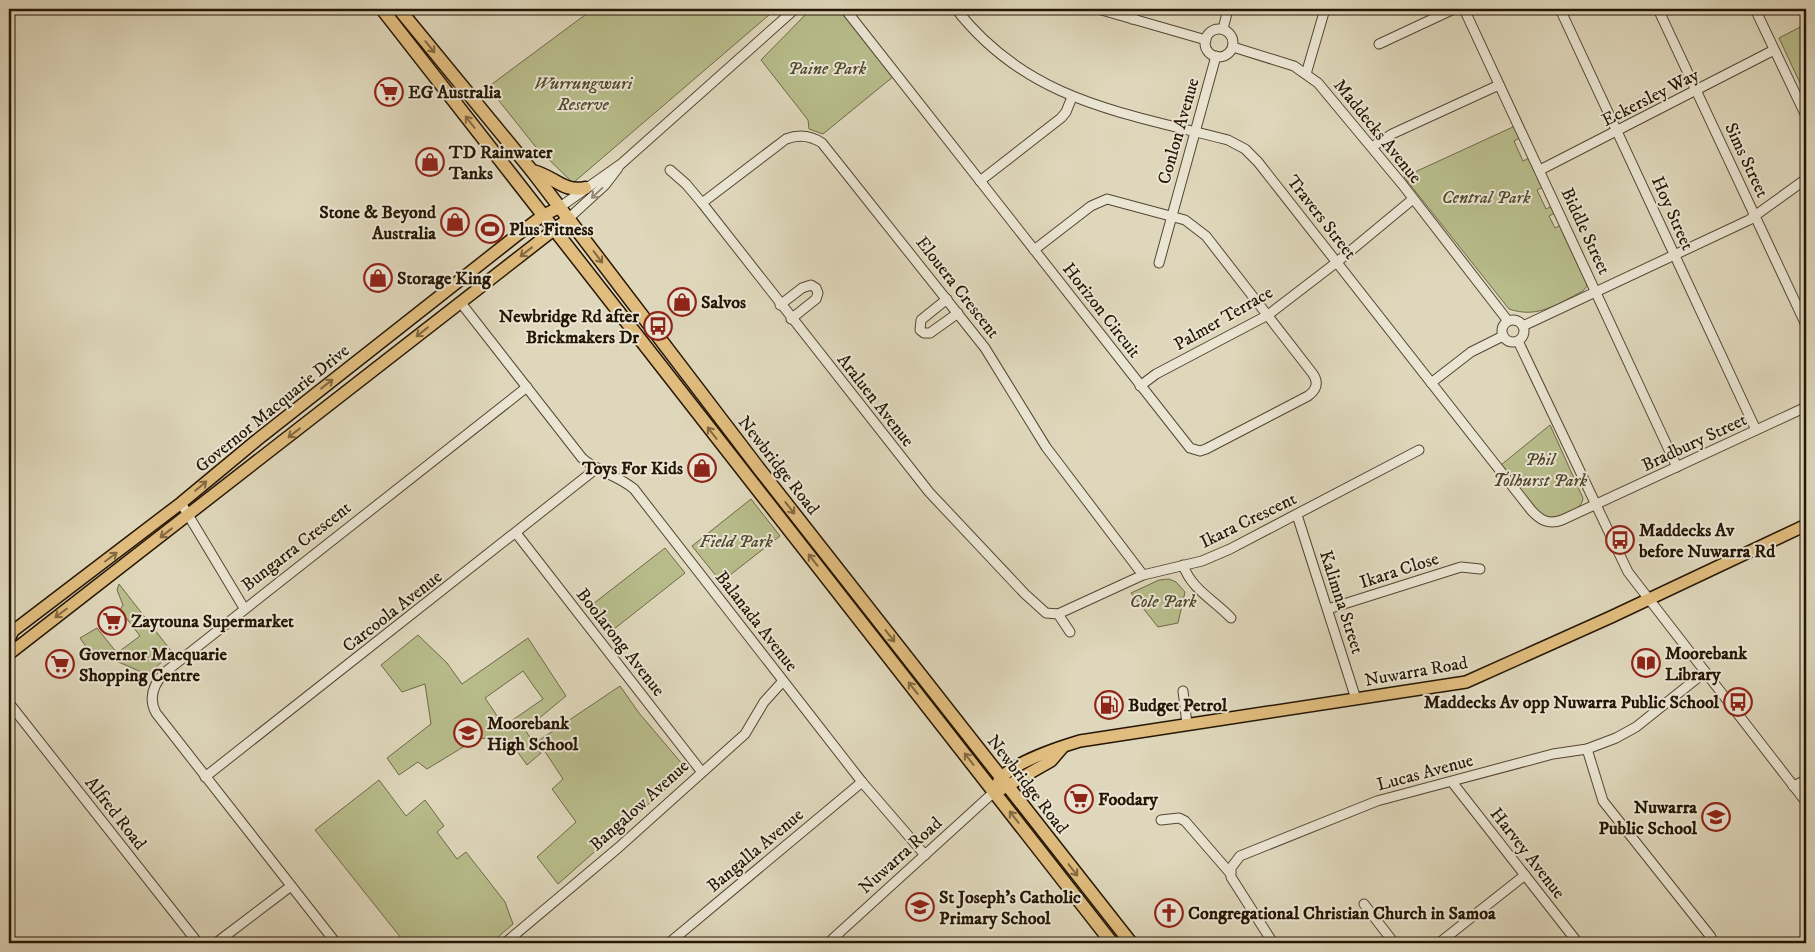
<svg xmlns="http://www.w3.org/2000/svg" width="1815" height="952" viewBox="0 0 1815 952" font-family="'IM FELL DW Pica',serif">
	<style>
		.green { fill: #b8bc8b; stroke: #6e6948; fill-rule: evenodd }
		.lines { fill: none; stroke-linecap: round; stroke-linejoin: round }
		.minor-casing { stroke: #544632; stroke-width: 11 }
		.major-casing { stroke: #251604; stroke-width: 14 }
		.highway-casing { stroke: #251604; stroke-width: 15 }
		.minor { stroke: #eae5d3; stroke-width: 9 }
		.major { stroke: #e0bc7e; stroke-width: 11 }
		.highway { stroke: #e0bc7e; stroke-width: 12 }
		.oneway { stroke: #826941 }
		.oneway2 { stroke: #918876 }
		.labels { text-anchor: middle; stroke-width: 4; stroke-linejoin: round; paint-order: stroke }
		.park-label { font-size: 18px; font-style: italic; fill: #51482c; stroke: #eae5d3 }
		.poi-label { font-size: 18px; font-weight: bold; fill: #251604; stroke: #eae5d3; text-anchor: start }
		.street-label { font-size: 18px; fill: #251604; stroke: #eae5d3 }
	</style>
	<rect width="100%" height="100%" fill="#dfd7bb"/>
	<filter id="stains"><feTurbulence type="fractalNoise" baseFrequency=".004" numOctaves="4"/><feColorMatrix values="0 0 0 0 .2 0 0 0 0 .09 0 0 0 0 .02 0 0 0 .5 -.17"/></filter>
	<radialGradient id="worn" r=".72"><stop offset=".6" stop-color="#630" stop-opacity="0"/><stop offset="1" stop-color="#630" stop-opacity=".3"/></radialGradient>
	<!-- green -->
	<g class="green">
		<path d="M593 9H776L573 183 535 146 488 87Z"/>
		<path d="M811 9H840L894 76 823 134 809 129 808 120 761 60Z"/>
		<path d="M1806 24V96L1779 38Z"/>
		<path d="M1515 126 1520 138 1514 141 1523 161 1529 158 1543 187 1537 190 1546 209 1552 206 1555 213 1549 216 1555 228 1561 225 1587 280V286L1583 291C1557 304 1538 319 1509 309L1404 177Z"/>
		<path d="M1550 425 1583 498C1582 507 1575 510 1567 513 1560 516 1552 519 1544 516 1531 509 1511 477 1501 465Z"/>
		<path d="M751 499 780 536 721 582 692 546Z"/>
		<path d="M665 548 685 573 609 633 589 607Z"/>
		<path d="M1169 579 1176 582 1185 592 1178 623 1158 627 1131 593 1159 580Z"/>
		<path d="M119 584 172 652 148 675 96 652 92 655 80 638 97 628 117 653 140 636 120 610 123 605 117 590Z"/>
		<path d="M418 635 447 663 462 684 528 638 566 696 525 730 541 753 527 765 509 740 478 738 427 769 418 762 399 775 387 758 431 724 425 684 402 692 381 665ZM523 671 543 699 504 726 485 698Z"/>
		<path d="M620 686 639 713 683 765V771L678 778 558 884 537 857 576 822 552 789 563 779 538 741Z"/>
		<path d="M379 780 406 816 425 800 444 826 437 832 457 859 466 852 505 902 513 924 491 943H405L315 830Z"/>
	</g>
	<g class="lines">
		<defs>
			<g id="minor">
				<path d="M845 9 1190 448 1200 451 1206 449 1308 396C1316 390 1319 383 1313 374L1206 236 1185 220 1107 199 1091 206 1034 250"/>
				<path d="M956 9C1028 101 1121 112 1228 140L1245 149 1258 162 1531 510C1540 520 1548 525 1562 520L1806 407"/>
				<path d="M1098 9 1206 40"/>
				<path d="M1464 9 1677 467"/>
				<path d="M1560 9 1756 430"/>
				<path d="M1658 9 1806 325"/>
				<path d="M1755 9 1806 116"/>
				<path d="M1132 19 1134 9"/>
				<path d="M1223 29 1228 9"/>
				<circle cx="1219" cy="43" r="14"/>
				<path d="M1379 44 1454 9"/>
				<path d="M1233 47 1294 66 1318 83 1402 184 1508 321"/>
				<path d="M1306 74 1325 9"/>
				<path d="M1372 147 1392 134 1499 85"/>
				<path d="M670 170 686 184 702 203 929 492 1025 594 1046 613 1058 614 1070 632"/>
				<path d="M1540 170 1774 50"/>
				<path d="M980 181 1061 118 1066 112 1072 97"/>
				<path d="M702 203 786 139C799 134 810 135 822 143L985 348 1046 447 1143 575"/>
				<path d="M560 207 621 164 795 9"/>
				<path d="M569 218 605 185 618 168"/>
				<path d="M1159 263 1216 56"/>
				<path d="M947 299 921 320 920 330 924 333H930L958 313"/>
				<path d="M461 303 582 458C597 472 618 475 634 489L862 782 925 855"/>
				<path d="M780 305 802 288 811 285 816 288 818 293 816 299 791 319"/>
				<circle cx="1513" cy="331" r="11"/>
				<path d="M1523 326 1749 220 1806 179"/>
				<path d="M1518 341 1628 572 1806 802"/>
				<path d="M1431 383 1471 352 1503 336"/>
				<path d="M1140 386 1156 374 1268 315 1337 262 1413 199"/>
				<path d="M181 503 244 608"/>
				<path d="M1297 515 1356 699"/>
				<path d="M516 533 701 771"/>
				<path d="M1183 565C1192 590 1213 599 1231 618"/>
				<path d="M1328 609 1461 567 1480 569"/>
				<path d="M1058 614 1143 575 1202 561 1230 549 1419 450"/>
				<path d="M1183 691 1187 724"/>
				<path d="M9 703 198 943"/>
				<path d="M1587 749 1603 801 1711 937 1713 943"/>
				<path d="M205 777 597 468"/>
				<path d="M1452 782 1578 943"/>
				<path d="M1793 786 1806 780"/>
				<path d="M1161 820 1179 818 1185 821 1230 873"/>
				<path d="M1364 904 1394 943"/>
				<path d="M216 943 291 886"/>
				<path d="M336 943 156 713C148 698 153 685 164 673L527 387"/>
				<path d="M505 943 618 848 745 734 764 702 783 681"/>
				<path d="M669 943 862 782"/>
				<path d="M828 943 994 792"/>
				<path d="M1273 943 1231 877V868L1240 856 1377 801 1553 754 1587 749 1616 738 1636 727 1705 672"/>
				<path d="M1439 943 1525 875"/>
			</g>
			<g id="major">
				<path d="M9 639 13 631 181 503 257 440 516 236 542 216 560 207"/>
				<path d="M9 654 569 218"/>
				<path d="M1000 790 1051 761 1063 747"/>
				<path d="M994 792C996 788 998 781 1001 778 1015 762 1060 747 1080 741L1466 682 1611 617 1806 525"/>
			</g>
			<g id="highway">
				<path d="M382 9 1112 943"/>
				<path d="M399 9 532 171 760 470 1131 943"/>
				<path d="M532 171C553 175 563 193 585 188"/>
			</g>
		</defs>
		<!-- minor casing -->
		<use href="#minor" class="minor-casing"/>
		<!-- major casing -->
		<use href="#major" class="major-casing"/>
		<!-- highway casing -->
		<use href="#highway" class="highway-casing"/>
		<!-- minor -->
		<use href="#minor" class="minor"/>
		<!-- major -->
		<use href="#major" class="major"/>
		<!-- highway -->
		<use href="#highway" class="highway"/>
	</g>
	<!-- one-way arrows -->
	<defs><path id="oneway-shaft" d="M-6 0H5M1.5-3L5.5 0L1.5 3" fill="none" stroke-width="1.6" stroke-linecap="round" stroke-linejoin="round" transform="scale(1.25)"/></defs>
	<g class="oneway">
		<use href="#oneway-shaft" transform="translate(430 47) rotate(51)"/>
		<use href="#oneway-shaft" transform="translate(470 122) rotate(-128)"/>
		<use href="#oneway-shaft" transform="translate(526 252) rotate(142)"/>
		<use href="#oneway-shaft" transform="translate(598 257) rotate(53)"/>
		<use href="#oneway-shaft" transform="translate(422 332) rotate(142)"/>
		<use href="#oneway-shaft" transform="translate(327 384) rotate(-38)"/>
		<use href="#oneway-shaft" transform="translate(294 433) rotate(142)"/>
		<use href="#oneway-shaft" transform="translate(712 433) rotate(-128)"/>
		<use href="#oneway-shaft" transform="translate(201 486) rotate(-40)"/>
		<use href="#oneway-shaft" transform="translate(790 508) rotate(52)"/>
		<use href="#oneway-shaft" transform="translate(166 533) rotate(142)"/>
		<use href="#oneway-shaft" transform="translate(111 557) rotate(-37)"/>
		<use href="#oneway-shaft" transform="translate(813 560) rotate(-128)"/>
		<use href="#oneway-shaft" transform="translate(61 613) rotate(143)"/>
		<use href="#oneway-shaft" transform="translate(890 636) rotate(52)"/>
		<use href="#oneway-shaft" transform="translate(913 688) rotate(-128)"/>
		<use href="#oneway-shaft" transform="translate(969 759) rotate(-128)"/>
		<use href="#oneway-shaft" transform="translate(1014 817) rotate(-128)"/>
		<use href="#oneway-shaft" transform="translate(1073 870) rotate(52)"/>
	</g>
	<use class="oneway2" href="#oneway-shaft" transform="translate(597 193) rotate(137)"/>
	<!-- icons -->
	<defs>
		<symbol id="supermarket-ring" viewBox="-11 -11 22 22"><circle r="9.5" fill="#eae5d3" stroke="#8f2418" stroke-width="1.5"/><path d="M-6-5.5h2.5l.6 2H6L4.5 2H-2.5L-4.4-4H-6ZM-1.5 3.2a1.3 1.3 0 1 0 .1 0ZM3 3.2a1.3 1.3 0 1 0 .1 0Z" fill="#8f2418"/></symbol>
		<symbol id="shop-ring" viewBox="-11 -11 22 22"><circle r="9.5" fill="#eae5d3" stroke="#8f2418" stroke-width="1.5"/><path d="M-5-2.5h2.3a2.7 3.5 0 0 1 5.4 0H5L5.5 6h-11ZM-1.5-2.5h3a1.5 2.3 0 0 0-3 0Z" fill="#8f2418"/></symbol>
		<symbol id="stadium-ring" viewBox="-11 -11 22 22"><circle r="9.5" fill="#eae5d3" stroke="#8f2418" stroke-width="1.5"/><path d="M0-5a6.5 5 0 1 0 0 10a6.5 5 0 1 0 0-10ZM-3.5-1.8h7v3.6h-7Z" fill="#8f2418"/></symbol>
		<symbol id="bus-ring" viewBox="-11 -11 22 22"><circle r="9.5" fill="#eae5d3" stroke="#8f2418" stroke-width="1.5"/><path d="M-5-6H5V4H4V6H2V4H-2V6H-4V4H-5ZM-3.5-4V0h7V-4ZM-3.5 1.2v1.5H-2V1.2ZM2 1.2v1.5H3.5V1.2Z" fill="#8f2418"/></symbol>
		<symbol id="library-ring" viewBox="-11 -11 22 22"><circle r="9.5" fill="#eae5d3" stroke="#8f2418" stroke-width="1.5"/><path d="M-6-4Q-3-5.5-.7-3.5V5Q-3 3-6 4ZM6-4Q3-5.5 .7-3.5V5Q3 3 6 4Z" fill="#8f2418"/></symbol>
		<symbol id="fuel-ring" viewBox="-11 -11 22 22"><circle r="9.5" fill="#eae5d3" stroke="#8f2418" stroke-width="1.5"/><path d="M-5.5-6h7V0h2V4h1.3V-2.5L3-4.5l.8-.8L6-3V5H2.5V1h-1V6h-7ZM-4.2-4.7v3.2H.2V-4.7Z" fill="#8f2418"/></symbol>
		<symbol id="school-ring" viewBox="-11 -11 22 22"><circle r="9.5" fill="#eae5d3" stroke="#8f2418" stroke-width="1.5"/><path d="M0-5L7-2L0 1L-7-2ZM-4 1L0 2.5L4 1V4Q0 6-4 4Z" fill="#8f2418"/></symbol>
		<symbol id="church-ring" viewBox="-11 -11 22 22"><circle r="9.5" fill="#eae5d3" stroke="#8f2418" stroke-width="1.5"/><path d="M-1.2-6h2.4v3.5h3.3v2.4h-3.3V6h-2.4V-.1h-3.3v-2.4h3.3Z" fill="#8f2418"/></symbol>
	</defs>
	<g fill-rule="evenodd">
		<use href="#supermarket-ring" x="373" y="76" width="32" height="32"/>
		<use href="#shop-ring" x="414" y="146" width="32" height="32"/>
		<use href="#shop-ring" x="439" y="206" width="32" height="32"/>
		<use href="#stadium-ring" x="474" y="213" width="32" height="32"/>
		<use href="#shop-ring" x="362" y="262" width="32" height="32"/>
		<use href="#shop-ring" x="666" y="286" width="32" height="32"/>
		<use href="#bus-ring" x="642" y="310" width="32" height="32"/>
		<use href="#shop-ring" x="686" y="452" width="32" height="32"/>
		<use href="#bus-ring" x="1604" y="524" width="32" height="32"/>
		<use href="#supermarket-ring" x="96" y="605" width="32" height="32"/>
		<use href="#library-ring" x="1630" y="647" width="32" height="32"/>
		<use href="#supermarket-ring" x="44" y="648" width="32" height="32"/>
		<use href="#bus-ring" x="1722" y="686" width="32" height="32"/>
		<use href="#fuel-ring" x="1093" y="689" width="32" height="32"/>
		<use href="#school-ring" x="452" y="717" width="32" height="32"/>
		<use href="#supermarket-ring" x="1063" y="783" width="32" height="32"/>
		<use href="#school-ring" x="1700" y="801" width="32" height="32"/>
		<use href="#school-ring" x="904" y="891" width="32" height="32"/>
		<use href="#church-ring" x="1153" y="897" width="32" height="32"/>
	</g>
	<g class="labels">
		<!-- park labels -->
		<g class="park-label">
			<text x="827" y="74">Paine Park</text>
			<text x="583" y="89">Wurrungwuri<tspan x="583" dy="21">Reserve</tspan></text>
			<text x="1486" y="203">Central Park</text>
			<text x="1540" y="465">Phil<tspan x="1540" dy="21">Tolhurst Park</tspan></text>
			<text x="736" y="547">Field Park</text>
			<text x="1163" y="607">Cole Park</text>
		</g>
		<!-- poi labels -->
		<g class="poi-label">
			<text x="408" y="98">EG Australia</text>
			<text x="449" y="158">TD Rainwater<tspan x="449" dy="21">Tanks</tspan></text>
			<text x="436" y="218" text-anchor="end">Stone &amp; Beyond<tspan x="436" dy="21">Australia</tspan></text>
			<text x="509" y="235">Plus Fitness</text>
			<text x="397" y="284">Storage King</text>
			<text x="701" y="308">Salvos</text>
			<text x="639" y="322" text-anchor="end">Newbridge Rd after<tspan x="639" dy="21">Brickmakers Dr</tspan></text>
			<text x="683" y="474" text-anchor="end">Toys For Kids</text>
			<text x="1639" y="536">Maddecks Av<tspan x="1639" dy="21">before Nuwarra Rd</tspan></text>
			<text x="131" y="627">Zaytouna Supermarket</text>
			<text x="1665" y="659">Moorebank<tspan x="1665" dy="21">Library</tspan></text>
			<text x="79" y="660">Governor Macquarie<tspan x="79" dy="21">Shopping Centre</tspan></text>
			<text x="1719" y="708" text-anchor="end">Maddecks Av opp Nuwarra Public School</text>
			<text x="1128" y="711">Budget Petrol</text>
			<text x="487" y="729">Moorebank<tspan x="487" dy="21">High School</tspan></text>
			<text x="1098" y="805">Foodary</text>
			<text x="1697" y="813" text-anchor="end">Nuwarra<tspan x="1697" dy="21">Public School</tspan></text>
			<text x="939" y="903">St Joseph's Catholic<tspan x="939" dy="21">Primary School</tspan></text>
			<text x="1188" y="919">Congregational Christian Church in Samoa</text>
		</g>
		<!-- street labels -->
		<g class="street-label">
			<text transform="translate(1650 97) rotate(-27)" y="6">Eckersley Way</text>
			<text transform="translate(1178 131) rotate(-74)" y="6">Conlon Avenue</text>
			<text transform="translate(1378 131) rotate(51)" y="6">Maddecks Avenue</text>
			<text transform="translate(1747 160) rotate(65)" y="6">Sims Street</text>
			<text transform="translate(1673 213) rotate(66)" y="6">Hoy Street</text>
			<text transform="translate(1322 217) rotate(52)" y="6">Travers Street</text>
			<text transform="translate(1586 231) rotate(65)" y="6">Biddle Street</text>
			<text transform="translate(958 287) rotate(52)" y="6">Elouera Crescent</text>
			<text transform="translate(1102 310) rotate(52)" y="6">Horizon Circuit</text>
			<text transform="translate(1223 318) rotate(-30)" y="6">Palmer Terrace</text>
			<text transform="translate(876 400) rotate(52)" y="6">Araluen Avenue</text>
			<text transform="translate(272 408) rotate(-39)" y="6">Governor Macquarie Drive</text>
			<text transform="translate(1694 442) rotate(-25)" y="6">Bradbury Street</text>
			<text transform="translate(779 465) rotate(52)" y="6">Newbridge Road</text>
			<text transform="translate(1248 520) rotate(-26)" y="6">Ikara Crescent</text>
			<text transform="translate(296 546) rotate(-38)" y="6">Bungarra Crescent</text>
			<text transform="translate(1399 570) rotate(-18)" y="6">Ikara Close</text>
			<text transform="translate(1342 602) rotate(72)" y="6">Kalimna Street</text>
			<text transform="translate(392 611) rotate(-38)" y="6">Carcoola Avenue</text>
			<text transform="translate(757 621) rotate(52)" y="6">Balanada Avenue</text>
			<text transform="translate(621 642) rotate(52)" y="6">Boolarong Avenue</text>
			<text transform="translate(1416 671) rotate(-10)" y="6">Nuwarra Road</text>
			<text transform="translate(1425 772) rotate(-15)" y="6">Lucas Avenue</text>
			<text transform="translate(1028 784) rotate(52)" y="6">Newbridge Road</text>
			<text transform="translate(639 805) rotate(-42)" y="6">Bangalow Avenue</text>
			<text transform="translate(116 813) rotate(52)" y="6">Alfred Road</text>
			<text transform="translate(755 850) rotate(-40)" y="6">Bangalla Avenue</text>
			<text transform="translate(1528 853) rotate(52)" y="6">Harvey Avenue</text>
			<text transform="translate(900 855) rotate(-42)" y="6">Nuwarra Road</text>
		</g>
	</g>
	<!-- margin -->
	<rect width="1815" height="952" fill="none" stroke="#dfd7bb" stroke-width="30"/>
	<rect x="10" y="10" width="1795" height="932" fill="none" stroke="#251604" stroke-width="2.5"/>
	<rect x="15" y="15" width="1785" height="922" fill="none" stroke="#251604"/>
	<rect width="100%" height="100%" filter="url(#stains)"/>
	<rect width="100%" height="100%" fill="url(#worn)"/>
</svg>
